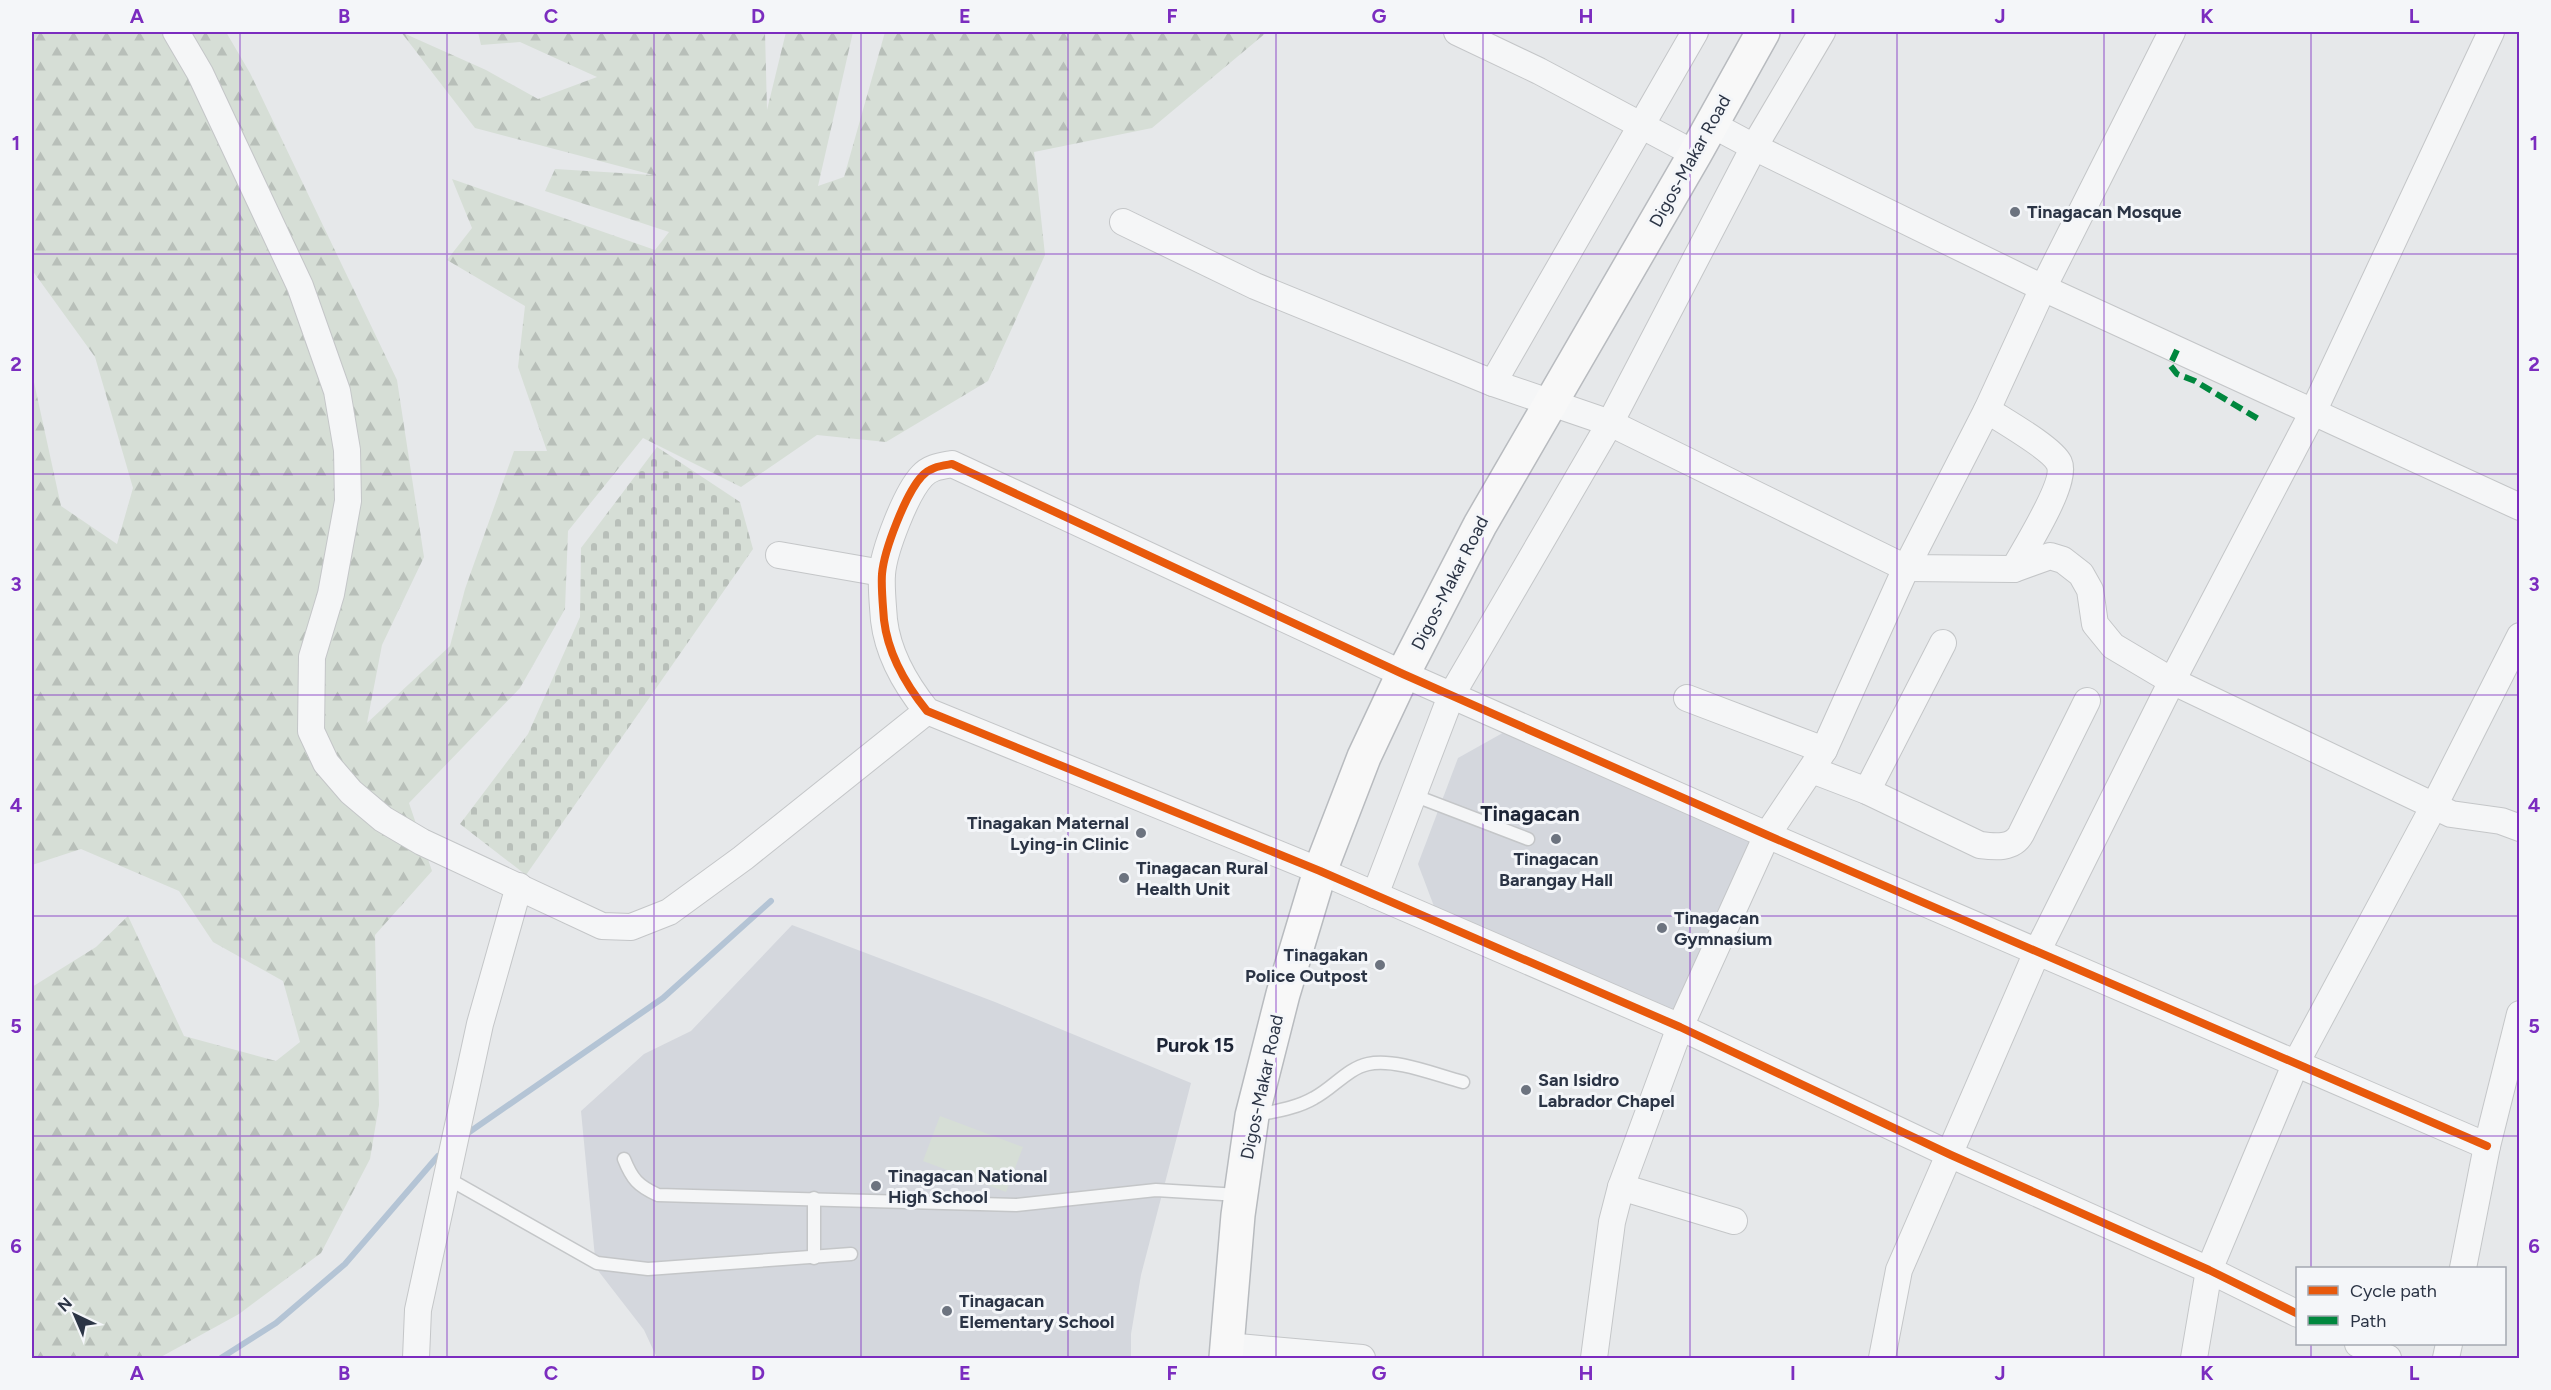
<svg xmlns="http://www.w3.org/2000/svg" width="2551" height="1390" viewBox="0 0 2551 1390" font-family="Figtree,sans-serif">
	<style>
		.built { fill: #d4d7dd }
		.green { fill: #d6ded6 }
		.forest { fill: url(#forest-firs) }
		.cemetery { fill: url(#cemetery-stones) }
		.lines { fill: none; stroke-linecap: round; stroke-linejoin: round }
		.stream { stroke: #b4c4d5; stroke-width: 6 }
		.lane-casing { stroke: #c4c6c8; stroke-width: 15 }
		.street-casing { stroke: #c4c6c8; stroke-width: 28 }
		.highway-casing { stroke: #b8bbbf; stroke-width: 36 }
		.lane { stroke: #f5f6f7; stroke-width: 12 }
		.street { stroke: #f5f6f7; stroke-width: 26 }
		.highway { stroke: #f8f8f8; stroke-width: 33 }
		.quiet { stroke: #00873e; stroke-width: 6; stroke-dasharray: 12 6; stroke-linecap: butt }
		.cycleway-casing { stroke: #f4f6f9; stroke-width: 11 }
		.cycleway { stroke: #e8590c; stroke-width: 8 }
		.grid { fill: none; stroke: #7b2cbf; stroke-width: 1.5; stroke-opacity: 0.55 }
		.poi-dot { fill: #6c737f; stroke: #f4f6f9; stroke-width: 2 }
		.labels { text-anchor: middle; stroke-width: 6; stroke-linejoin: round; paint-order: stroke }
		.street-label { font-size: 18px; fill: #2b3445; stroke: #f4f6f9 }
		.poi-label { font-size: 18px; font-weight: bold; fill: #2b3445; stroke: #f4f6f9; text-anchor: start }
		.neighbourhood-label { font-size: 20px; font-weight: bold; fill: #1d2536; stroke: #f4f6f9 }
		.quarter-label { font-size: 21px; font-weight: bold; fill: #1d2536; stroke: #f4f6f9 }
		.neatline { fill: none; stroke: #7b2cbf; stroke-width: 2 }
		.grid-label { font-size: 20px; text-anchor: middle; font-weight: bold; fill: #7b2cbf }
	</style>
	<defs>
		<pattern id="forest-firs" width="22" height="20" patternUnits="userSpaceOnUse" patternTransform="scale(1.5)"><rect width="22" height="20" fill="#d6ded6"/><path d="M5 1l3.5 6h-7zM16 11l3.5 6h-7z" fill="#b8bfb9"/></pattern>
		<pattern id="cemetery-stones" width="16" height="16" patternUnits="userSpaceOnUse" patternTransform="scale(1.5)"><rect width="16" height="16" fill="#d6ded6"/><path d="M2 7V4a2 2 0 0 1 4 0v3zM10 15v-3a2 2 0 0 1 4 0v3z" fill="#b8bfb9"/></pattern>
	</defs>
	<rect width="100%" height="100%" fill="#e6e8ea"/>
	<!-- built -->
	<g class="built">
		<path d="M1508 730 1754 840 1680 1017 1435 909 1418 864 1458 758Z"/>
		<path d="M792 925 995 1002 1191 1083 1141 1275 1131 1334V1358H657L644 1330 596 1268 581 1111 644 1054 691 1031Z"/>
	</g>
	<!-- green -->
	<path class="green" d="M940 1116 1023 1147 1006 1192 923 1161Z"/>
	<!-- forest -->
	<path class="forest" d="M32 32H226L250 73 397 380 424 557 382 645 367 723 450 646 465 589 514 451H547L518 367 525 306 447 260 472 228 452 179 655 250 669 232 545 191 555 169 653 175 475 128 401 32 486 70 538 99 597 77 520 42 481 45 478 32H765L767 110 786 32H853L818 186 844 177 885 32H1267L1152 128 1034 152 1045 255 988 381 886 442 817 435 741 487 643 438 568 531 565 609 520 688 409 803 432 871 375 935 379 1105 370 1159 321 1253 239 1314 159 1358H32V987L96 947 128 916 184 1036 276 1061 300 1042 283 981 213 942 179 891 81 849 32 865V373L61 506 117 544 133 488 95 357 32 270Z"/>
	<!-- cemetery -->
	<path class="cemetery" d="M657 447 740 502 753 549 526 875 460 824 528 734 580 617 581 548Z"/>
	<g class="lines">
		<!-- stream -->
		<g class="stream">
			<path d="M468 1133 663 998 771 901"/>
			<path d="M221 1358 276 1323 345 1264 438 1156"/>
		</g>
		<defs>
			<g id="lane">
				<path d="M1413 795 1528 839"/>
				<path d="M1257 1115C1276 1111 1297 1108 1314 1098 1332 1089 1348 1068 1368 1064 1395 1058 1436 1075 1463 1082"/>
				<path d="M624 1159C632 1179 638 1186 658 1195L1016 1205 1156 1190 1239 1195"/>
				<path d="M447 1178 597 1263 648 1269 851 1254"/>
				<path d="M814 1258V1198"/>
			</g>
			<g id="street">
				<path d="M176 32 200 73 300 286 337 391 347 450 348 501 331 594 312 657 311 731 326 763 351 792 383 819 422 842 602 926 631 927 669 912 743 858 927 711"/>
				<path d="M1457 32 1539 71 1695 154"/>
				<path d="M1711 124 1754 147 2043 288 2520 507"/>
				<path d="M1123 222 1255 286 1493 383 1610 423 1906 568 2014 569 2050 556 2063 560 2081 574 2090 590 2095 624 2113 646 2172 681 2451 814 2501 821 2520 828"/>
				<path d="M1493 383 1695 32"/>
				<path d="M1987 410C2002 420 2052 448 2059 463 2068 482 2024 550 2014 569"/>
				<path d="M779 555 882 573"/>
				<path d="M1687 698 1824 750"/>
				<path d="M1812 770 1867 791 1980 845C1995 847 2013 849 2021 834L2087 701"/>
				<path d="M1867 791 1943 643"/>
				<path d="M1375 895 1451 696 1610 423 1754 147 1822 32"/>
				<path d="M1621 1187 1734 1221"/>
				<path d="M2463 1268 2487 1146 2520 1014"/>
				<path d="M2298 1314 2209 1270 1951 1155 1680 1027 1320 871 927 711C906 685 888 654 884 620 883 606 881 588 882 574 884 550 906 493 922 476 930 467 941 466 952 464L1403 674 1767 835 2487 1146"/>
				<path d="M2358 1344 2388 1358"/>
				<path d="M1227 1346 1362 1358"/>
				<path d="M416 1358 418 1310 480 1024 519 886"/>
				<path d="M1594 1358 1612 1222 1621 1187 1680 1027 1767 835 1824 750 1906 568 1987 410 2043 288 2172 32"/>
				<path d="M1882 1358 1899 1270 2037 952 2172 681 2313 412 2491 32"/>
				<path d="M2194 1358 2209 1270 2295 1065 2434 806 2520 636"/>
				<path d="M2446 1358 2449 1344"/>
			</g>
			<path id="highway" d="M1226 1358 1238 1215 1252 1116 1283 994 1320 871 1364 757 1403 674 1480 525 1695 154 1763 32"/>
		</defs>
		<!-- lane casing -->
		<use href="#lane" class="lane-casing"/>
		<!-- street casing -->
		<use href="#street" class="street-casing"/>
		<!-- highway casing -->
		<use href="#highway" class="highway-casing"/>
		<!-- lane -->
		<use href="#lane" class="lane"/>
		<!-- street -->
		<use href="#street" class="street"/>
		<!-- highway -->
		<use href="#highway" class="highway"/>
		<!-- quiet -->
		<path class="quiet" d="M2177 350 2170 365 2177 374 2195 381 2260 420"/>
		<defs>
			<path id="cycleway" d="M2298 1314 2209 1270 1951 1155 1680 1027 1320 871 927 711C906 685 888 654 884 620 883 606 881 588 882 574 884 550 906 493 922 476 930 467 941 466 952 464L1403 674 1767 835 2487 1146"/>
		</defs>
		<!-- cycleway casing -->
		<use href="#cycleway" class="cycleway-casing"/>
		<!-- cycleway -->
		<use href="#cycleway" class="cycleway"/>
	</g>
	<!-- grid -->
	<path class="grid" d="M240 32V1358M447 32V1358M654 32V1358M861 32V1358M1068 32V1358M1276 32V1358M1483 32V1358M1690 32V1358M1897 32V1358M2104 32V1358M2311 32V1268M32 254H2520M32 474H2520M32 695H2520M32 916H2520M32 1136H2520M2311 1344V1358"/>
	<!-- markers -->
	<g class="poi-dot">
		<circle cx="2015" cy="212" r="6"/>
		<circle cx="1141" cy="833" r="6"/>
		<circle cx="1556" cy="839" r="6"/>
		<circle cx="1124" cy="878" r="6"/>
		<circle cx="1662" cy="928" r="6"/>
		<circle cx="1380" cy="965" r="6"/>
		<circle cx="1526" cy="1090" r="6"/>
		<circle cx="876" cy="1186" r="6"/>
		<circle cx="947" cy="1311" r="6"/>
	</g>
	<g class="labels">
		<!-- street labels -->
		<g class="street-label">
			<text transform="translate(1690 161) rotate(-61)" y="6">Digos-Makar Road</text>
			<text transform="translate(1450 583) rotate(-63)" y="6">Digos-Makar Road</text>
			<text transform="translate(1262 1087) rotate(-78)" y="6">Digos-Makar Road</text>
		</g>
		<!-- poi labels -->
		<g class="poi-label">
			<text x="2027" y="218">Tinagacan Mosque</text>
			<text x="1129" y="829" text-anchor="end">Tinagakan Maternal<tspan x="1129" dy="21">Lying-in Clinic</tspan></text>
			<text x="1556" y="865" text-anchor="middle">Tinagacan<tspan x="1556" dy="21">Barangay Hall</tspan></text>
			<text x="1136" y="874">Tinagacan Rural<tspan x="1136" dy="21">Health Unit</tspan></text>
			<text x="1674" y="924">Tinagacan<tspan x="1674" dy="21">Gymnasium</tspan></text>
			<text x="1368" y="961" text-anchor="end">Tinagakan<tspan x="1368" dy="21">Police Outpost</tspan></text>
			<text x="1538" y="1086">San Isidro<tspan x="1538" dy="21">Labrador Chapel</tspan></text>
			<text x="888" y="1182">Tinagacan National<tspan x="888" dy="21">High School</tspan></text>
			<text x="959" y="1307">Tinagacan<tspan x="959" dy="21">Elementary School</tspan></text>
		</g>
		<!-- neighbourhood labels -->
		<g class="neighbourhood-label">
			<text x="1195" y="1052">Purok 15</text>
		</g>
		<!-- quarter labels -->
		<g class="quarter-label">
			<text x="1530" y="821">Tinagacan</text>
		</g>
	</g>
	<!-- border -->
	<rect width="2551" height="1390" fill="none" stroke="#f4f6f9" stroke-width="66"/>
	<!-- legend -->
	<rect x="2296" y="1267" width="210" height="78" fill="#f4f6f9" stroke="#a4a8b1" stroke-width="1.5"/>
	<rect x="2308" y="1286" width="30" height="9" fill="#e8590c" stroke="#a4a8b1" stroke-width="1.5"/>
	<text x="2350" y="1297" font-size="18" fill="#2b3445">Cycle path</text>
	<rect x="2308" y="1316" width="30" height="9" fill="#00873e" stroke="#a4a8b1" stroke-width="1.5"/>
	<text x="2350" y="1327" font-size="18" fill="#2b3445">Path</text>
	<!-- north arrow -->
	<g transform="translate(75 1315) rotate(316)" stroke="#f4f6f9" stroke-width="4.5" paint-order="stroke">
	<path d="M0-4.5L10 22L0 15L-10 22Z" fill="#2b3445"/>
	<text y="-9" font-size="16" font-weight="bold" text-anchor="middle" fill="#2b3445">N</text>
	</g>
	<rect x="33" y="33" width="2485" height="1324" class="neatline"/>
	<g class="grid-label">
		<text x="137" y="23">A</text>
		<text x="344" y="23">B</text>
		<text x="551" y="23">C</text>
		<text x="758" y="23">D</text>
		<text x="965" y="23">E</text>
		<text x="1172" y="23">F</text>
		<text x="1379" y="23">G</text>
		<text x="1586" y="23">H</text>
		<text x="1793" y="23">I</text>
		<text x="2000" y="23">J</text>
		<text x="2207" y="23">K</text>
		<text x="2414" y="23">L</text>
		<text x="16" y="150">1</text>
		<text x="2534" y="150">1</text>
		<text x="16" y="371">2</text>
		<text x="2534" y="371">2</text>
		<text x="16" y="591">3</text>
		<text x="2534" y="591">3</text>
		<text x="16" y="812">4</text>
		<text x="2534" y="812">4</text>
		<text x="16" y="1033">5</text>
		<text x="2534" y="1033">5</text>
		<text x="16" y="1253">6</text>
		<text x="2534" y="1253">6</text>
		<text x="137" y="1380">A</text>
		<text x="344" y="1380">B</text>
		<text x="551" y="1380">C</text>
		<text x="758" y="1380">D</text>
		<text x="965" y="1380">E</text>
		<text x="1172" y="1380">F</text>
		<text x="1379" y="1380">G</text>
		<text x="1586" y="1380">H</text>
		<text x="1793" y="1380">I</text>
		<text x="2000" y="1380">J</text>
		<text x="2207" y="1380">K</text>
		<text x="2414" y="1380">L</text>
	</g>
</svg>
